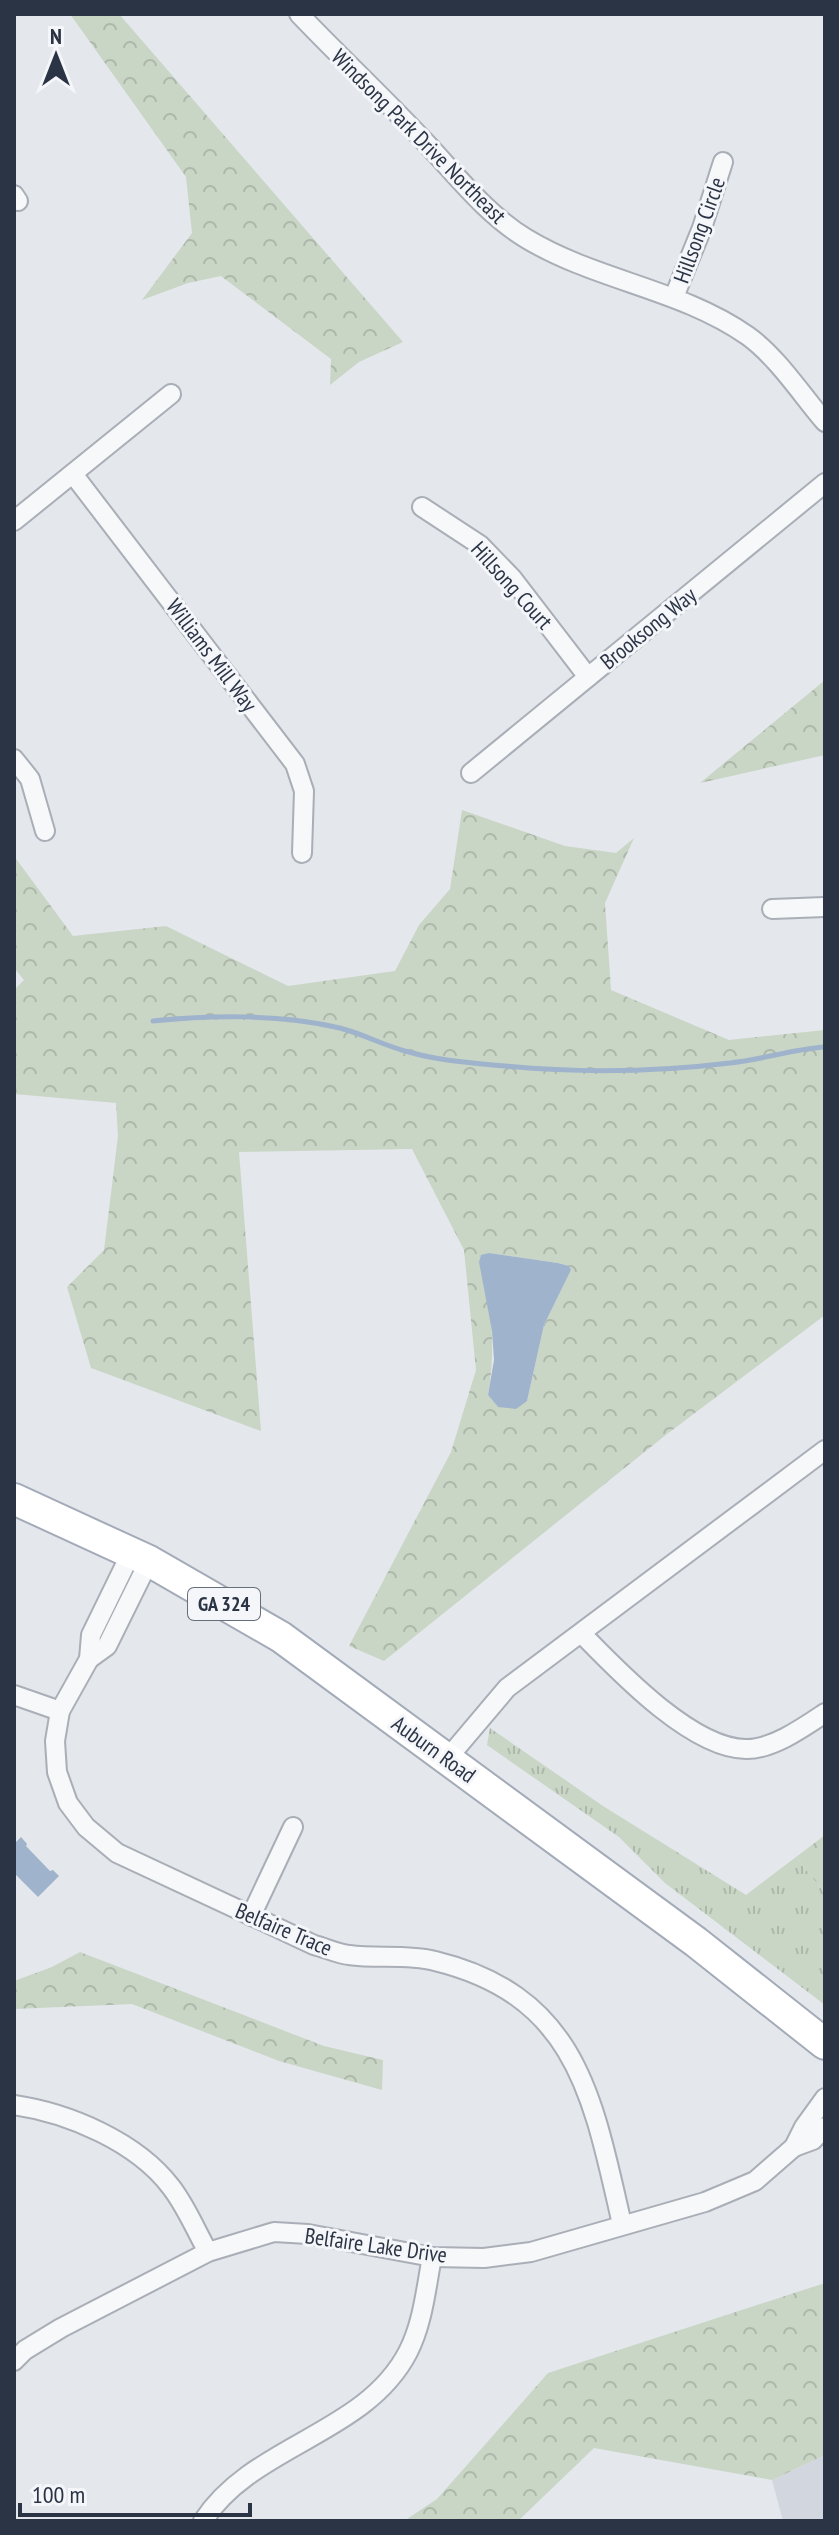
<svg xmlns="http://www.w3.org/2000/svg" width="839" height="2535" viewBox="0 0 839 2535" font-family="'PT Sans Narrow',sans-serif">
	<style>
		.built { fill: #d2d6de }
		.grass { fill: url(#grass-tufts) }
		.forest { fill: url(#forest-crowns); fill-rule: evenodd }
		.water { fill: #9fb4cc }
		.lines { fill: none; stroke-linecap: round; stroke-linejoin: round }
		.stream { stroke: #9fb4cc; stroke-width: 5 }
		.minor-casing { stroke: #a9aeb7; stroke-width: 22 }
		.primary-casing { stroke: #a3abb8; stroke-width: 34 }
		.minor { stroke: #f7f8fa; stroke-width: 18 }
		.primary { stroke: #fff; stroke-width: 30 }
		.labels { text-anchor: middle; stroke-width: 6; stroke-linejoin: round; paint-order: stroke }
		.shield { fill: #f4f6f9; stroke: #676e7b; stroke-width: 2 }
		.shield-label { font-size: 20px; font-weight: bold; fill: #2b3445 }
		.street-label { font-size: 22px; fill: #2b3445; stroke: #f4f6f9 }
	</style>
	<defs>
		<pattern id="grass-tufts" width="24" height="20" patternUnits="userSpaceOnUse" patternTransform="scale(2)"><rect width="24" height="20" fill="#c9d6c5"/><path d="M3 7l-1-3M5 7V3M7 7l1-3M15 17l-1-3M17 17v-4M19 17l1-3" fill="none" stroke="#adb8ab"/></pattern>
		<pattern id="forest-crowns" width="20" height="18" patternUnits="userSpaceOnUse" patternTransform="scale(2)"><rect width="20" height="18" fill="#c9d6c5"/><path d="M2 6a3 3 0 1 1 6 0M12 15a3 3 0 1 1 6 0" fill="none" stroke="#adb8ab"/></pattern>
	</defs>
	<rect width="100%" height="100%" fill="#e4e7ec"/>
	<!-- built -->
	<path class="built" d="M825 2455V2521H783L772 2480Z"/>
	<!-- grass -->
	<path class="grass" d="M490 1728 603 1806 746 1895 796 1857 825 1893V2005L665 1883 619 1837 487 1745Z"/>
	<!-- forest -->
	<g class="forest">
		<path d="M70 14H119L403 342 359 362 330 385 331 359 221 276 188 283 142 300 192 233 186 177Z"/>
		<path d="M825 680V755L700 783Z"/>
		<path d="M462 810 565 846 616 853 634 838 605 903 611 990 729 1040 825 1030V1315L667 1434 384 1661 349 1646 451 1452 476 1370 464 1250 412 1149 239 1152 261 1431 91 1368 67 1287 104 1250 118 1136 116 1103 14 1094V990L24 980 14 968V856L73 936 166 926 288 986 395 971 419 925 450 889ZM489 1253 558 1263 569 1266 571 1270 544 1325 527 1401 498 1407 488 1395C495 1358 494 1298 479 1262Z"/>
		<path d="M825 1835V1893L796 1857Z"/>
		<path d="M80 1952 324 2046 383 2060 382 2090 279 2061 132 2004 14 2009V1981L52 1967Z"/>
		<path d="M825 2283V2455L772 2480 594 2448 518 2521H404L437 2499 548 2373Z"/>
	</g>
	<!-- water -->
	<g class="water">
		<path d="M489 1253 558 1263 569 1266 571 1270 544 1325 527 1401 516 1409 498 1407 488 1395 494 1360 492 1331 479 1262 481 1255Z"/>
		<path d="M21 1837 27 1844 26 1846 50 1871 53 1870 59 1876 38 1897 14 1873V1844Z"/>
	</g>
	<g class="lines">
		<!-- stream -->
		<path class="stream" d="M153 1021C210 1015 279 1014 335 1027 360 1032 384 1046 409 1052 439 1061 474 1063 505 1066 579 1073 656 1072 730 1063 762 1060 792 1049 825 1047"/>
		<defs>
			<g id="minor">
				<path d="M299 14C341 58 385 99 426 143 458 177 487 215 527 239 597 281 681 289 748 336 778 358 801 394 825 422"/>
				<path d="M14 195 18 201"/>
				<path d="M674 297 702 228 723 162"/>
				<path d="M73 474 295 764 304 791 302 853"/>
				<path d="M422 507 480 545 512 578 588 677"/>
				<path d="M14 521 171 394"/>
				<path d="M14 759 30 779 45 831"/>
				<path d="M471 773 825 483"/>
				<path d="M772 909 825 907"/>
				<path d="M131 1553 91 1635 89 1659 60 1711 55 1741 57 1772 68 1803 86 1827 117 1853 314 1945C326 1948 338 1954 349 1955 377 1959 407 1954 435 1961 578 1996 593 2099 622 2224"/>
				<path d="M582 1634C618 1671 693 1750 747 1749 773 1749 804 1727 825 1713"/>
				<path d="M89 1659 107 1646 149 1561"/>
				<path d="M14 1695 60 1711"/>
				<path d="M447 1759 507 1688 825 1450"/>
				<path d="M251 1916 293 1827"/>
				<path d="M14 2105C69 2113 137 2142 171 2187 186 2206 196 2231 208 2252"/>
				<path d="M794 2147 804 2127 825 2098"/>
				<path d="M14 2361 25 2350 61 2328 208 2252 274 2232 308 2234 432 2257 484 2258 531 2252 705 2202 755 2181 794 2147 813 2140 825 2127"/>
				<path d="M203 2521C253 2444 365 2435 408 2352 423 2323 426 2288 432 2257"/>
			</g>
			<path id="primary" d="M14 1499 149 1561 281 1637 696 1942 825 2044"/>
		</defs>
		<!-- minor casing -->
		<use href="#minor" class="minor-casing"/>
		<!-- primary casing -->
		<use href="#primary" class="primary-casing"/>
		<!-- minor -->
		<use href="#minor" class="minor"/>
		<!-- primary -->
		<use href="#primary" class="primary"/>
	</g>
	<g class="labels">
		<!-- shield labels -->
		<rect class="shield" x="188" y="1588" width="72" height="32" rx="6"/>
		<g class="shield-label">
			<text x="224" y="1611">GA 324</text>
		</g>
		<!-- street labels -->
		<g class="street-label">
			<text transform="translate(419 136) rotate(45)" y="8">Windsong Park Drive Northeast</text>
			<text transform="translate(699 230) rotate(-70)" y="8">Hillsong Circle</text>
			<text transform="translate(512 585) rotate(48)" y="8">Hillsong Court</text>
			<text transform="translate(648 628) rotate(-39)" y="8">Brooksong Way</text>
			<text transform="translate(212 655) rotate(53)" y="8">Williams Mill Way</text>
			<text transform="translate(434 1749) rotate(36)" y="8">Auburn Road</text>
			<text transform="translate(284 1929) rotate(23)" y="8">Belfaire Trace</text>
			<text transform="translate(376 2245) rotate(8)" y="8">Belfaire Lake Drive</text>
		</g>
	</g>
	<!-- border -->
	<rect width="839" height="2535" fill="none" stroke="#2b3445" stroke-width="32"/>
	<!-- north arrow -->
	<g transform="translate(56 56)" stroke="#f4f6f9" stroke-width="6" paint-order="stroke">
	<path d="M0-6L14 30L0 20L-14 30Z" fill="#2b3445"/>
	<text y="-12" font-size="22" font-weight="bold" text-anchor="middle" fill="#2b3445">N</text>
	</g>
	<!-- scale -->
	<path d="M20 2503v12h230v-12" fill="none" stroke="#2b3445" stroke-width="4"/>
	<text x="32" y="2503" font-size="24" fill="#2b3445" stroke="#f4f6f9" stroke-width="6" paint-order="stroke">100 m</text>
</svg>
